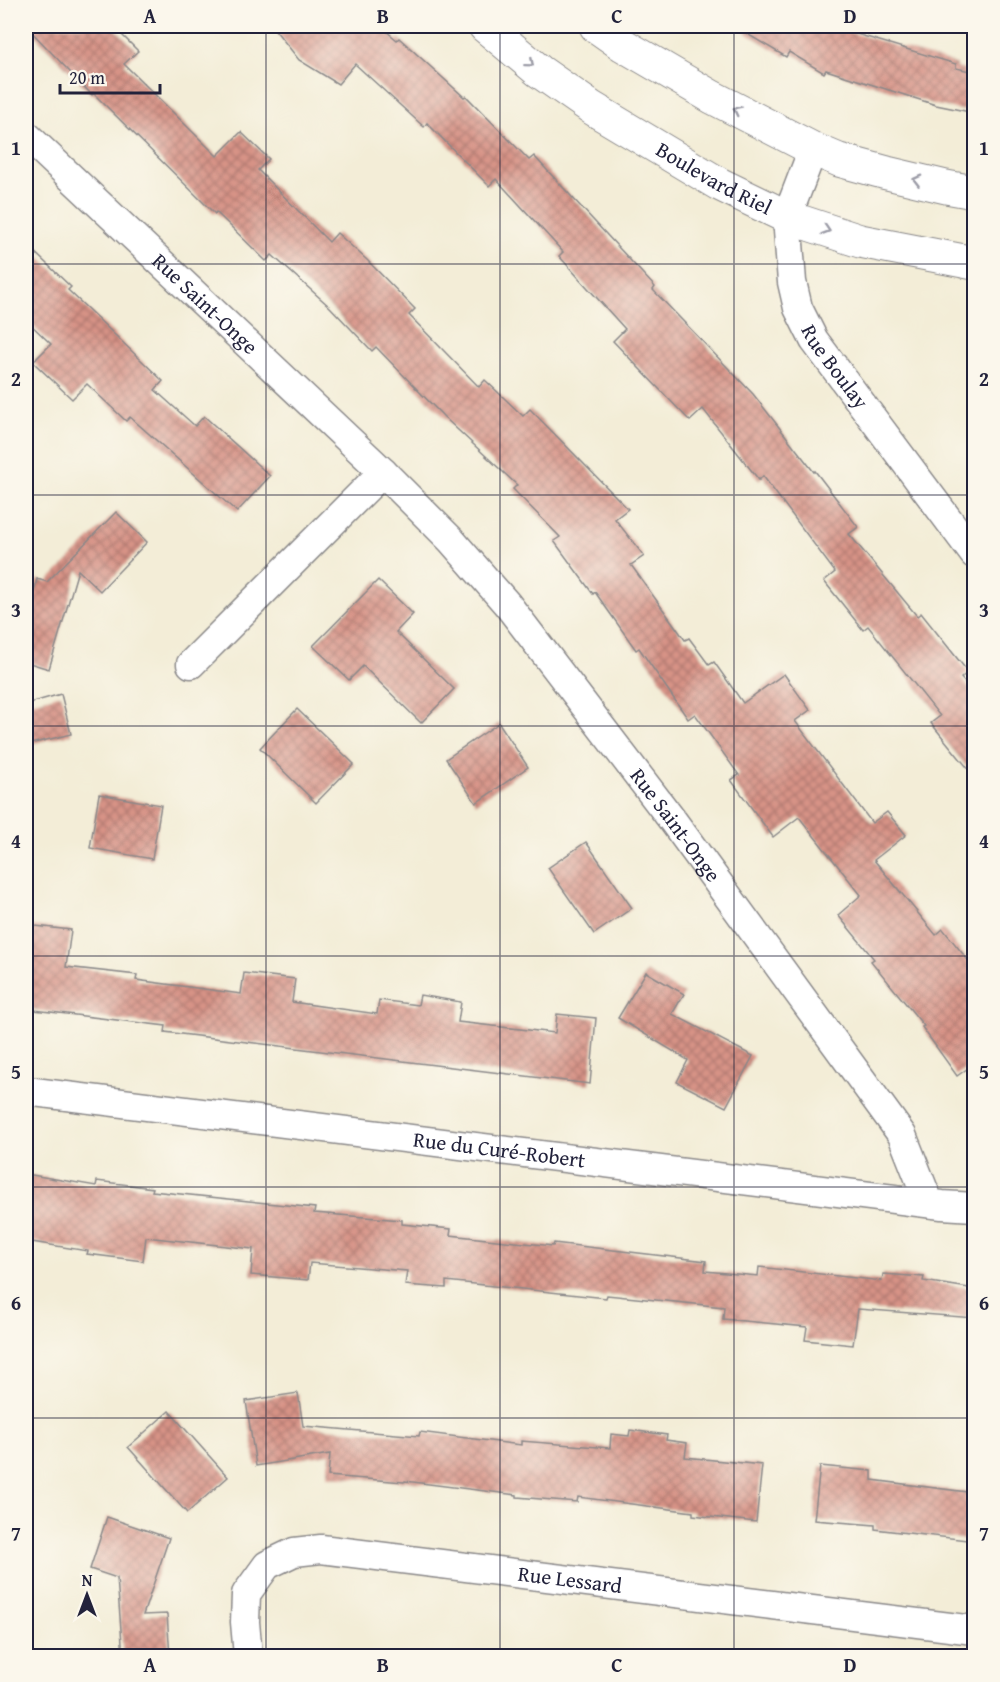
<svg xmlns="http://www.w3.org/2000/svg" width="1000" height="1682" viewBox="0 0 1000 1682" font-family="'Gentium Book Plus',serif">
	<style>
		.building { fill: url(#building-cross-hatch) }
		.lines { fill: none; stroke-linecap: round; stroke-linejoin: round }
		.street-casing { stroke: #8a8889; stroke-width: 31 }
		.secondary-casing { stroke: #8a8889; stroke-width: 35 }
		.street { stroke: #fff; stroke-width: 28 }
		.secondary { stroke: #fff; stroke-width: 33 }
		.oneway { stroke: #9c9ca7 }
		.grid { fill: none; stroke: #22223b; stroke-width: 1.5; stroke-opacity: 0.55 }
		.labels { text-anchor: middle; stroke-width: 5; stroke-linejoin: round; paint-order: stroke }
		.street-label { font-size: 21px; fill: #22223b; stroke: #fbf7ec }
		.neatline { fill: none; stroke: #22223b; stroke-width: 2 }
		.grid-label { font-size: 20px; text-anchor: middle; font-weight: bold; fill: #22223b }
	</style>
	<defs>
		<pattern id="building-cross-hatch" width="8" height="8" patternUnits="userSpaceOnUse" patternTransform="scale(1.5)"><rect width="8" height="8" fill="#d79386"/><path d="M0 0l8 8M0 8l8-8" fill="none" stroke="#ae786f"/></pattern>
	</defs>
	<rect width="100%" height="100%" fill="#fbf7ec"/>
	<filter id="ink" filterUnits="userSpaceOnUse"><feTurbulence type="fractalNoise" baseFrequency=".0167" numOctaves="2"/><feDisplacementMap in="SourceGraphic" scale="12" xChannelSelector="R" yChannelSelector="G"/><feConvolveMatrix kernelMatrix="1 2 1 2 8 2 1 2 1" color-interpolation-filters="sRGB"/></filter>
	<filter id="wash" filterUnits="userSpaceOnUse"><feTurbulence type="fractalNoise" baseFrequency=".008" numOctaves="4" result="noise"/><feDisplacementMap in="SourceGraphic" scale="24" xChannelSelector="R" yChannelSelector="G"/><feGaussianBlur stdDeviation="1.35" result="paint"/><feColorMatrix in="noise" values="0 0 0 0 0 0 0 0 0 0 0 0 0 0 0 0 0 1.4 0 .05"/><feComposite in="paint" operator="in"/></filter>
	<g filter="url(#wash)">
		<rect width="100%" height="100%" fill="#f3edd7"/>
		<g id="blocks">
			<!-- building -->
			<g class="building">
				<path d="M26 26H113L138 51 124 64 217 156 241 132 269 159 258 170 329 242 337 233 367 260 415 309 409 315 479 387 485 380 523 416 530 409 628 509 615 519 644 556 631 565 685 640 689 638 709 665 714 662 743 703 784 674 810 710 795 721 872 823 887 812 906 835 874 860 936 935 943 929 975 969V1063L957 1076 922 1027 924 1026 871 961 874 959 838 915 861 895 799 817 773 837 731 780 739 775 695 714 688 719 639 648 636 650 595 592 593 594 554 541 560 537 513 489 517 485 444 417 376 347 372 351 330 307 272 255 266 261 216 212 215 214 93 93 92 95Z"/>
				<path d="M272 26H380L397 40 399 38 464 97 466 96 529 160 534 156 655 287 653 290 753 394 814 472 815 471 858 527 849 534 917 616 921 613 968 672 961 678 975 694V777L931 723 940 716 868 626 863 630 824 581 835 572 763 476 759 480 703 409 690 421 613 341 625 329 559 256 563 252 496 179 489 186 427 123 424 127 355 64 338 84 299 60Z"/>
				<path d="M734 26H830L956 64V68L975 72V113L936 105 826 70 824 73 789 52 786 57Z"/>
				<path d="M26 244 71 287 68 290 163 381 155 390 195 426 204 416 270 476 237 512 130 417 126 421 87 384 72 399 33 362 51 344 26 320Z"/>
				<path d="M116 512 147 542 100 591 78 570 49 669 26 662V589L34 592 37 579 47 582Z"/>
				<path d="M378 580 413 614 396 632 454 689 421 723 363 666 349 680 313 646Z"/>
				<path d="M61 694 71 734 26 745V704Z"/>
				<path d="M297 709 354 764 316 803 260 748Z"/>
				<path d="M499 723 528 767 476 803 446 759Z"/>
				<path d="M99 794 161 805 152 859 90 848Z"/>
				<path d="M586 842 632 908 594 934 548 868Z"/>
				<path d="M26 925 71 930 66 967 137 975 136 980 241 994 244 973 295 979 292 1002 377 1014 379 1000 418 1005 420 995 461 1002 458 1022 555 1033 557 1014 596 1018 590 1084 165 1032 166 1026 26 1009Z"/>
				<path d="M646 972 684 994 672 1014 753 1056 726 1107 677 1082 688 1060 618 1018Z"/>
				<path d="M26 1174 96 1186 97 1181 153 1188 152 1191 315 1208 314 1213 402 1220V1224L451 1229 450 1235 553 1246 554 1243 706 1261 705 1271 758 1276 759 1267 882 1281 883 1274 924 1277 923 1281 975 1289V1318L858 1309 853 1345 805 1340 807 1327 723 1319 724 1307 607 1295 606 1298 446 1281V1288L405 1285 407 1271 310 1263 308 1280 251 1275 253 1249 146 1237 143 1261 87 1254 88 1251 26 1241Z"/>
				<path d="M298 1393 303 1426 419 1436 420 1432 521 1445V1441L610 1448 611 1434 629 1436 630 1430 667 1435 666 1440 687 1443 685 1457 762 1465 756 1522 693 1515V1512L578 1497 577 1502 517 1497V1495L405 1481 404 1482 328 1476 330 1454 256 1466 246 1401Z"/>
				<path d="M169 1411 228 1477 187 1513 128 1447Z"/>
				<path d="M820 1466 872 1471V1480L975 1493V1541L875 1529V1525L814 1520Z"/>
				<path d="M107 1517 169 1538 143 1615 167 1614 170 1656H123L117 1578 90 1569Z"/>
			</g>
		</g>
	</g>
	<g filter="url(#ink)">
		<use href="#blocks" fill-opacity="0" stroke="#8a8889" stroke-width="1.5"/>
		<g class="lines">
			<defs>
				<g id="street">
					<path id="s1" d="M26 135 383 472 451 540 507 604 673 821 902 1135 929 1203"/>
					<path id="s2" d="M813 149 787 217 792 282 798 308 814 340 974 554"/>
					<path d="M191 664 383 472"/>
					<path id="s3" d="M26 1091 942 1205 974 1207"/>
					<path id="s4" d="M248 1656 245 1622 246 1594 267 1565 294 1552 321 1549 974 1630"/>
				</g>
				<g id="secondary">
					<path id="s5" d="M485 26 539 71 592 108 719 184 787 217 860 241 974 263"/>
					<path d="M596 26 623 45 712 97 813 149 839 160 887 173 946 187 974 192"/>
				</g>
			</defs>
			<!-- street casing -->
			<use href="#street" class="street-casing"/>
			<!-- secondary casing -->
			<use href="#secondary" class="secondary-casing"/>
			<!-- street -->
			<use href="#street" class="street"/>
			<!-- secondary -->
			<use href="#secondary" class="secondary"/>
		</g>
		<!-- one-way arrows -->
		<defs><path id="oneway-chevron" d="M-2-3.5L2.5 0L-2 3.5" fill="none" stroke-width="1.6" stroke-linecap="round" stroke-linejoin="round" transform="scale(1.5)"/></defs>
		<g class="oneway">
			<use href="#oneway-chevron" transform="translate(530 63) rotate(40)"/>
			<use href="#oneway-chevron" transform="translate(737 110) rotate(-153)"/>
			<use href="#oneway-chevron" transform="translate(917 180) rotate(-166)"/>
			<use href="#oneway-chevron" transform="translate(826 230) rotate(18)"/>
		</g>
	</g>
	<!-- grid -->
	<path class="grid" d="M266 26V1656M500 26V1656M734 26V1656M26 264H974M26 495H974M26 726H974M26 956H974M26 1187H974M26 1418H974"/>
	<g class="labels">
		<!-- street labels -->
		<g class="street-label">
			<text dy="7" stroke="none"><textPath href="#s5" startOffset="276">Boulevard Riel</textPath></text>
			<text dy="7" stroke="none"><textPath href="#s1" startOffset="246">Rue Saint-Onge</textPath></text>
			<text dy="7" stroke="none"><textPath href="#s2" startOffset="234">Rue Boulay</textPath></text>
			<text dy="7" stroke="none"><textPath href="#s1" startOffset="950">Rue Saint-Onge</textPath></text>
			<text dy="7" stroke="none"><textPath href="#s3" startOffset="477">Rue du Curé-Robert</textPath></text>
			<text dy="7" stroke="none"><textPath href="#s4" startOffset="406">Rue Lessard</textPath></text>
		</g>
	</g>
	<!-- margin -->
	<rect width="1000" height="1682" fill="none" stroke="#fbf7ec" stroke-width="66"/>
	<!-- north arrow -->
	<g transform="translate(87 1595)" stroke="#fbf7ec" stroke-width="4.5" paint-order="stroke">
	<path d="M0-4.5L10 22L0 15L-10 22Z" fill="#22223b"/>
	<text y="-9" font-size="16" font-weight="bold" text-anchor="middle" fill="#22223b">N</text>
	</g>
	<!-- scale -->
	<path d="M60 84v9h100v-9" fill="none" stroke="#22223b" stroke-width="3"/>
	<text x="69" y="84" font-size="18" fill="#22223b" stroke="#fbf7ec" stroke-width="4.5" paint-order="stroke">20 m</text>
	<rect x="33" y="33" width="934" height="1616" class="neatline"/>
	<g class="grid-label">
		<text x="150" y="23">A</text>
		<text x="383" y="23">B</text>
		<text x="617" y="23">C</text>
		<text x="850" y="23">D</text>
		<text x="16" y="155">1</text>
		<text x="984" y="155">1</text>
		<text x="16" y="386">2</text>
		<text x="984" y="386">2</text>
		<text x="16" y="617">3</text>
		<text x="984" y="617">3</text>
		<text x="16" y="848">4</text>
		<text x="984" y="848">4</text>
		<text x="16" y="1079">5</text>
		<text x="984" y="1079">5</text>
		<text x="16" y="1310">6</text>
		<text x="984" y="1310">6</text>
		<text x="16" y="1540">7</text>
		<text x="984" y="1540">7</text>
		<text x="150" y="1672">A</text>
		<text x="383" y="1672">B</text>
		<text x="617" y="1672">C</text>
		<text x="850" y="1672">D</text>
	</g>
</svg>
